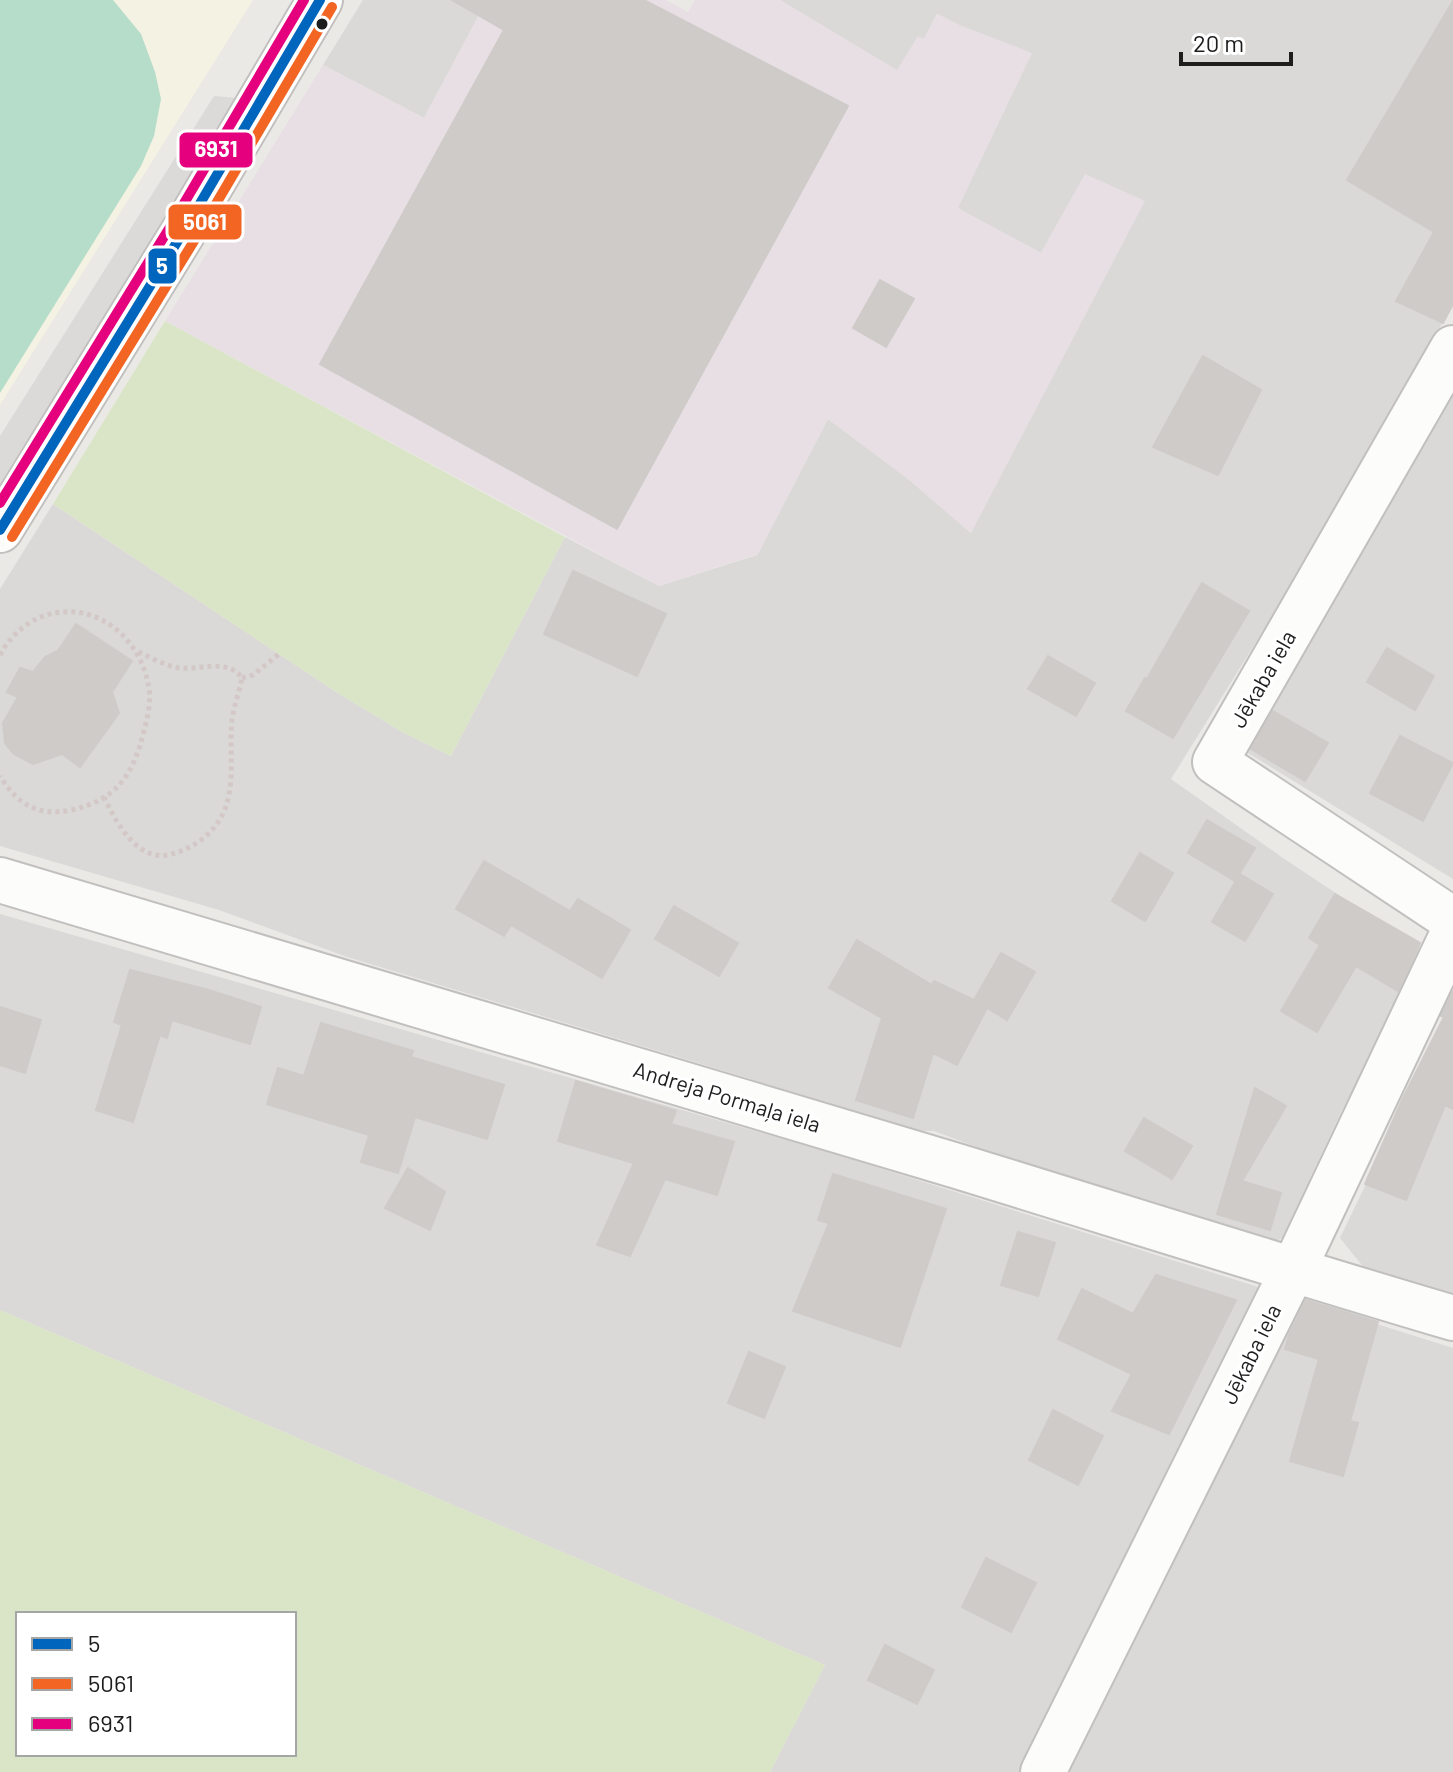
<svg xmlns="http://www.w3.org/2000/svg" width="1453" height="1772" viewBox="0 0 1453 1772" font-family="Barlow,sans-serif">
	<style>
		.residential { fill: #dad9d7 }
		.industrial { fill: #e8dfe5 }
		.education { fill: #f4f2e2 }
		.grass { fill: #dae5c8; fill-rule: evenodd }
		.pitch { fill: #b6ddc9 }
		.parking { fill: #dbdad9 }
		.building { fill: #cecbc9; stroke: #cecbc8; stroke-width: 2 }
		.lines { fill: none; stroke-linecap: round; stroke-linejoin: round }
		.minor-casing { stroke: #c1c0be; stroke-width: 48 }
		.path { stroke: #d4c8c7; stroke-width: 5; stroke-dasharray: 4 4; stroke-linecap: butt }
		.minor { stroke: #fcfcfb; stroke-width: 44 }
		.bus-1-casing { stroke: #fff; stroke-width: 16 }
		.bus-2-casing { stroke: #fff; stroke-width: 16 }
		.bus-3-casing { stroke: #fff; stroke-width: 16 }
		.bus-1 { stroke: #0065bd; stroke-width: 10 }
		.bus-2 { stroke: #f26522; stroke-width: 10 }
		.bus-3 { stroke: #e5007d; stroke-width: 10 }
		.bus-dot { fill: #1d1d1d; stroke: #fff; stroke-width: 3 }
		.labels { text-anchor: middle; stroke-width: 7; stroke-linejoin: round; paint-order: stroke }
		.street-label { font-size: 22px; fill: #1d1d1d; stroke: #fff }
		.line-badge { stroke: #fff; stroke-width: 3 }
		.badge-label { font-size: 22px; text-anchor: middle; font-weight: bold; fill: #fff }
	</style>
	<rect width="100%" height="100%" fill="#ebe9e6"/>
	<!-- residential -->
	<g class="residential">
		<path d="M363 0H487L424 118 323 65Z"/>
		<path d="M780 0H1453V305L1269 621 1171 779 1283 858 1420 949 1376 1047 1343 1108 1282 1238 1271 1244 990 1152 934 1131H911L765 1088 751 1079 347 957 219 910 0 846V589L53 504 336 692 404 733 451 756 565 537 659 586 757 555 828 419 907 478 971 533 1085 175 1041 253 957 208 1006 104 957 24 937 14 924 39 918 37 897 71Z"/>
		<path d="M1453 390V879L1240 748Z"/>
		<path d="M0 914 828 1152 1453 1348V1772H770L825 1665 0 1310Z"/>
		<path d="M1453 1003V1295L1365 1269 1340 1238Z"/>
	</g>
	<!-- industrial -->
	<path class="industrial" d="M487 0H666L688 12 695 0H780L897 70 918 36 924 39 937 14 957 24 1032 53 958 208 1041 253 1085 174 1145 201 971 533 907 478 828 419 758 554 659 586 165 321 323 65 424 118Z"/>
	<!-- education -->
	<path class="education" d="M0 0H253L0 405Z"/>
	<!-- grass -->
	<g class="grass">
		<path d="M165 321 565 537 451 756 404 733 336 692 53 504Z"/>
		<path d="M0 1310 825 1665 770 1772H0ZM294 1614V1754H18V1614Z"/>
	</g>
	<!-- pitch -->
	<path class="pitch" d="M0 0H113L141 34 155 72 161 99 154 136 141 166 0 393Z"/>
	<!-- parking -->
	<path class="parking" d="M214 96 239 98 0 489V436Z"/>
	<!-- building -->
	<g class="building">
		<path d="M452 0H644L848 106 617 529 320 364 504 30Z"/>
		<path d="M1453 1V304L1443 323 1396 301 1434 232 1347 180Z"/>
		<path d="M880 280 914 299 886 347 853 328Z"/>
		<path d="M1203 356 1261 390 1218 475 1153 447Z"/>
		<path d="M573 571 666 614 637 676 544 634Z"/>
		<path d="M1202 583 1249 611 1173 738 1126 711 1145 678 1147 679Z"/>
		<path d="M76 624 132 661 112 692 119 713 80 767 62 754 33 764 14 754 5 743 3 723 18 697 7 692 20 668 33 672 45 657 58 651Z"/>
		<path d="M1387 648 1434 676 1415 710 1367 682Z"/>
		<path d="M1048 656 1095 683 1076 716 1028 689Z"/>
		<path d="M1273 711 1328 743 1305 781 1251 749Z"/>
		<path d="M1400 736 1453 763 1423 821 1370 793Z"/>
		<path d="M1207 820 1255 848 1235 881 1188 853Z"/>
		<path d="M1140 853 1173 873 1145 921 1112 901Z"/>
		<path d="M484 861 570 911 578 899 630 930 602 978 511 925 504 936 456 909Z"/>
		<path d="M1240 874 1273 894 1245 941 1212 922Z"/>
		<path d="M1335 894 1420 943 1398 991 1356 966 1317 1032 1281 1011 1320 945 1309 938Z"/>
		<path d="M674 906 738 943 719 976 655 939Z"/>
		<path d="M857 940 932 985 934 981 974 1000 1001 953 1035 972 1007 1020 987 1008 957 1065 933 1053 913 1118 856 1100 882 1018 829 988Z"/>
		<path d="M130 970 209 990 261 1007 250 1044 172 1020 167 1038 160 1035 133 1122 96 1110 122 1025 114 1022Z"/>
		<path d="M1453 991V1109L1445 1105 1406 1200 1365 1184 1402 1100 1444 1017 1441 1016Z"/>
		<path d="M0 1007 41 1020 25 1073 0 1065Z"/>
		<path d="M321 1023 413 1051 411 1057 504 1085 487 1139 415 1117 398 1173 361 1162 369 1135 267 1104 278 1068 304 1076Z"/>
		<path d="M576 1081 676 1111 671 1124 734 1142 717 1195 665 1179 630 1256 597 1245 634 1163 558 1141Z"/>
		<path d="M1255 1088 1286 1106 1242 1181 1281 1193 1270 1230 1217 1214Z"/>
		<path d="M1144 1118 1192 1146 1172 1179 1125 1151Z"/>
		<path d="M408 1168 445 1192 430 1230 385 1208Z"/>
		<path d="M833 1174 946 1209 900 1347 793 1311 829 1223 818 1220Z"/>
		<path d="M1018 1232 1055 1243 1038 1296 1001 1285Z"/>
		<path d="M1156 1275 1236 1300 1169 1434 1112 1411 1132 1374 1058 1339 1082 1289 1133 1314Z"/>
		<path d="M1306 1300 1378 1322 1350 1421 1358 1423 1343 1476 1290 1461 1319 1359 1285 1349 1289 1335Z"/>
		<path d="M749 1352 785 1367 764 1418 728 1403Z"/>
		<path d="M1053 1410 1103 1436 1078 1485 1029 1460Z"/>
		<path d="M986 1558 1036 1583 1011 1632 962 1607Z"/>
		<path d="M885 1645 934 1670 917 1704 868 1680Z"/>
	</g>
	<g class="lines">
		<defs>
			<g id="minor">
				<path d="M1453 348 1215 762 1453 920"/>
				<path d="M0 530 182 234 320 0"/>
				<path d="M0 880C320 973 639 1068 957 1166 1123 1217 1287 1269 1453 1318"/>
				<path d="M1043 1772 1298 1260 1453 933"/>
			</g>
		</defs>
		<!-- minor casing -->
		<use href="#minor" class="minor-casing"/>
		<!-- path -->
		<g class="path">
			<path d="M0 655C13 631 35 614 62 612 105 608 140 643 148 683 152 697 148 716 144 731 133 775 117 800 71 810 38 817 17 804 0 776"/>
			<path d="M242 678 253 675 279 654"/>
			<path d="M104 797C115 820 136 861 168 855 199 848 224 826 229 794 234 770 229 745 232 720 234 706 239 692 242 678 228 658 200 670 180 668 165 666 150 657 137 651"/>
		</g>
		<!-- minor -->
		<use href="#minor" class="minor"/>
		<defs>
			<path id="bus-1" d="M0 530 182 234 320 0"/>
			<path id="bus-2" d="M12 537 194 241 332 7"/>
			<path id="bus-3" d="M0 503 170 227 304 0"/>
		</defs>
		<!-- bus-1 casing -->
		<use href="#bus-1" class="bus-1-casing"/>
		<!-- bus-2 casing -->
		<use href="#bus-2" class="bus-2-casing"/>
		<!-- bus-3 casing -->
		<use href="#bus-3" class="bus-3-casing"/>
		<!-- bus-1 -->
		<use href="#bus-1" class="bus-1"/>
		<!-- bus-2 -->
		<use href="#bus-2" class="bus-2"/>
		<!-- bus-3 -->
		<use href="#bus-3" class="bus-3"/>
	</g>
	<!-- markers -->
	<circle class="bus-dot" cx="322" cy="24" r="7"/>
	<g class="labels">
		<!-- street labels -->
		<g class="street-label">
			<text transform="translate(1263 679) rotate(-60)" y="8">Jēkaba iela</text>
			<text transform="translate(727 1097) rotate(17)" y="8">Andreja Pormaļa iela</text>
			<text transform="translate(1251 1354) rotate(-64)" y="8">Jēkaba iela</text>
		</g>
	</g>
	<g class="line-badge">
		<rect x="178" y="131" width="76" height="38" rx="8" fill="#e5007d"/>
		<rect x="167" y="203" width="76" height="38" rx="8" fill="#f26522"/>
		<rect x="147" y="247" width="31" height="38" rx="8" fill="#0065bd"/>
	</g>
	<g class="badge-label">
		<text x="216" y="157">6931</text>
		<text x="205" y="230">5061</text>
		<text x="162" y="274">5</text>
	</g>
	<!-- legend -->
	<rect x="16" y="1612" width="280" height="144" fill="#ffffff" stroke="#a5a5a5" stroke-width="2"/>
	<rect x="32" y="1638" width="40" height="12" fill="#0065bd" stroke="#a5a5a5" stroke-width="2"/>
	<text x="88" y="1652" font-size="24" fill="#1d1d1d">5</text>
	<rect x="32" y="1678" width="40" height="12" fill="#f26522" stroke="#a5a5a5" stroke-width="2"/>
	<text x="88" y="1692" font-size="24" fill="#1d1d1d">5061</text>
	<rect x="32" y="1718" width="40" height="12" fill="#e5007d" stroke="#a5a5a5" stroke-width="2"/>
	<text x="88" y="1732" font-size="24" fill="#1d1d1d">6931</text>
	<!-- scale -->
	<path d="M1181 52v12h110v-12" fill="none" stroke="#1d1d1d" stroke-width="4"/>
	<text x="1193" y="52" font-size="24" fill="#1d1d1d" stroke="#ffffff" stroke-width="6" paint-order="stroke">20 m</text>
</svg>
